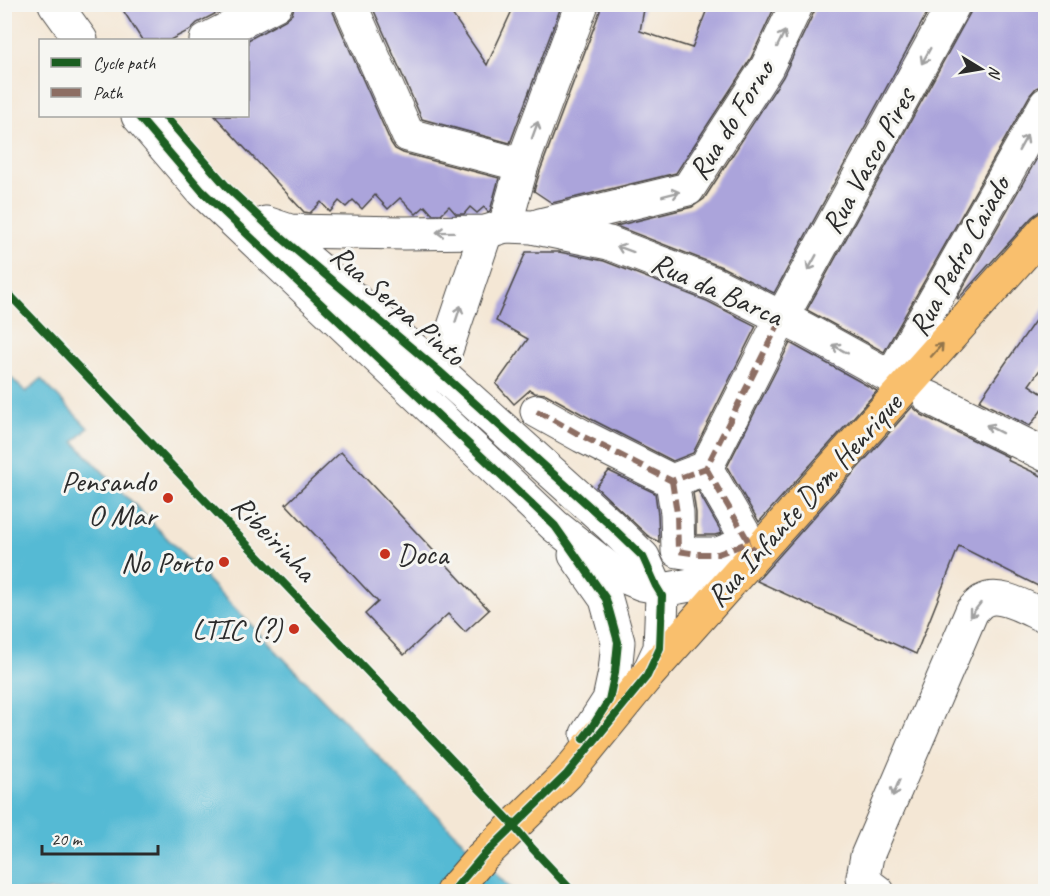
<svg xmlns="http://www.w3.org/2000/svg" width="1050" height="896" viewBox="0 0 1050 896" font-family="Caveat,sans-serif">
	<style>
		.water { fill: #55bad4; stroke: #407280; stroke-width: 1.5 }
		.building { fill: #aba4db }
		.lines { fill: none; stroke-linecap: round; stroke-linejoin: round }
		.minor-casing { stroke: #494744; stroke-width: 35 }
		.major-casing { stroke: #494744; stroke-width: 35 }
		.minor { stroke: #fff; stroke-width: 33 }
		.major { stroke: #f9bf6d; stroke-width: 33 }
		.quiet { stroke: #8d6e63; stroke-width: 6; stroke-dasharray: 12 6; stroke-linecap: butt }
		.cycleway-casing { stroke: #f6f6f2; stroke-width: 11 }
		.cycleway { stroke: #1b5e20; stroke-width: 8 }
		.oneway { stroke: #a0a0a0 }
		.oneway2 { stroke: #92754c }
		.poi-dot { fill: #c8321e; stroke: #f6f6f2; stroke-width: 2 }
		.labels { text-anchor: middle; stroke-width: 6; stroke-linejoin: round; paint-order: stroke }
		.street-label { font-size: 30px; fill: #2b2b2b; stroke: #f6f6f2 }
		.poi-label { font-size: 30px; fill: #2b2b2b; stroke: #f6f6f2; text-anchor: end }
	</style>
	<rect width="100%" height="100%" fill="#f6f6f2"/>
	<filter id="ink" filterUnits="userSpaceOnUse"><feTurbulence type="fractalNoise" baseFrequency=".0167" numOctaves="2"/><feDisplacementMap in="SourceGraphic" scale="12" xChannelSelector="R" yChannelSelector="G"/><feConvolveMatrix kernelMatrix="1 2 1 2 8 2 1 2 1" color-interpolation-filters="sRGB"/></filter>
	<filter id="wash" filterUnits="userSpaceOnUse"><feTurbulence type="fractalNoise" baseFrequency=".008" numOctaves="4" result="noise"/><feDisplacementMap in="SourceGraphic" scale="24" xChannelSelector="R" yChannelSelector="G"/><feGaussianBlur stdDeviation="1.35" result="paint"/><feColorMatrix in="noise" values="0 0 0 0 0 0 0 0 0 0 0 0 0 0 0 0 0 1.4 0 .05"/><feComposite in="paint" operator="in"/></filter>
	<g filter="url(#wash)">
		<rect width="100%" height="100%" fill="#f4e7d5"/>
		<!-- water -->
		<path class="water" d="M4 371 26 392 41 379 88 428 74 442 407 786 513 891H5Z"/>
		<g id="blocks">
			<!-- building -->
			<g class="building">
				<path d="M119 4H234L197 23 190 30 170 40H142Z"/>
				<path d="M295 4H332L333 12 391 143 395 149 403 153 499 178 490 211 488 212 484 207 477 213 470 207 464 214H456L449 206 441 214H432L425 206 416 214 400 198 388 209 375 195 362 209 353 200 346 207 339 201 330 212 321 202 310 213 304 212 215 116H248V40L285 20 292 14Z"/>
				<path d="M371 4H448L452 14 487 65 515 4H562L510 143 422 119Z"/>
				<path d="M600 4H645L640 31 692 48 709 4H776L751 58 676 173 552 203 534 191 540 171 600 11Z"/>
				<path d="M815 4H932L774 293 722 267 616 226 692 207 704 199 783 77 814 12Z"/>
				<path d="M973 4H1046V79L1041 86 1036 88 1030 95 884 352 807 310 970 13Z"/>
				<path d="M1040 153 1046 157V211H1040L1032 217 958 299 957 298Z"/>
				<path d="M526 252H559L604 261 707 301 756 326 693 453 673 461 591 419 546 394 535 393 530 390 514 404 496 384 528 339 496 321Z"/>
				<path d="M1046 305V361L1029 385 1046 396V404L1030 426 979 401Z"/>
				<path d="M790 343 877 391 759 522 727 467Z"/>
				<path d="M913 406 915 409 922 415 1008 457 1007 460 1046 478V590L959 546 916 654 757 581Z"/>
				<path d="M341 452 489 610 465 632 448 614 404 655 365 614 378 602 286 504Z"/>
				<path d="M609 471 655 493 658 515 659 542 648 536 596 487Z"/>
				<path d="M698 491 722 533 715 535H696V513L693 493Z"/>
			</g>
		</g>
	</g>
	<g filter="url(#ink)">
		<use href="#blocks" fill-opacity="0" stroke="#494744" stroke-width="1.5"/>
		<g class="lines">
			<defs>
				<g id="minor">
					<path d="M55 4 81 40"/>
					<path d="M350 4 408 135 522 165"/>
					<path d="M206 40 276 4"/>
					<path d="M138 116 202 191 555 526 613 572 642 584 668 589 707 582 732 571 748 557"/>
					<path d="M266 223 290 231 404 233 486 232 505 226 532 227 609 243 715 284 804 329 891 377 1046 104"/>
					<path d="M540 225 688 189 767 67 797 4"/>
					<path d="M505 226 522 165 582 4"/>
					<path d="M279 235 439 371 609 524 643 557 656 586 662 596 660 648 647 676"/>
					<path d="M421 376 427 377 439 371 486 232"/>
					<path d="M930 398 1046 455"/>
					<path d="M537 411 582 436 672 481 706 468 782 317 954 4"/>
					<path d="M706 468 754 551"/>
					<path d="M672 481 677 513 678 551 697 554H718L750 542"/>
					<path d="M575 555 606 599 618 642 615 672 609 700 587 734"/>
					<path d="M878 892 870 886 863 877 867 856 972 611C975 608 979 603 983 601 1000 591 1029 610 1046 617"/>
				</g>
				<path id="major" d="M452 892 482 857 567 774 647 676 1046 229"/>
			</defs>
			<!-- minor casing -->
			<use href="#minor" class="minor-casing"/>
			<!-- major casing -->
			<use href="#major" class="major-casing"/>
			<!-- minor -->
			<use href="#minor" class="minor"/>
			<!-- major -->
			<use href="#major" class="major"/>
			<!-- quiet -->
			<g class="quiet">
				<path d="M537 411 582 436 672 481 706 468 782 317"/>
				<path d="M706 468 754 551"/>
				<path d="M672 481 677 513 678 551 697 554H718L750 542"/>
			</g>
			<defs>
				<g id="cycleway">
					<path d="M138 116 202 191 555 526 606 599 618 642 615 672 609 700 592 727 583 739"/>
					<path d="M165 116 228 188 277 234 439 371 609 524 643 557 656 586 662 596 660 648 647 676 567 774 482 857 452 892"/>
					<path d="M4 289 508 819 532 848 573 892"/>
				</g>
			</defs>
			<!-- cycleway casing -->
			<use href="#cycleway" class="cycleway-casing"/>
			<!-- cycleway -->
			<use href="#cycleway" class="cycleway"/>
		</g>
		<!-- one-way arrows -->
		<defs><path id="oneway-shaft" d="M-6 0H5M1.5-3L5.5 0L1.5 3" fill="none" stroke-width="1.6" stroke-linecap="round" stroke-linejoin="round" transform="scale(1.5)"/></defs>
		<g class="oneway">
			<use href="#oneway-shaft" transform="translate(781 39) rotate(-64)"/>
			<use href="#oneway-shaft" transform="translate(926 56) rotate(119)"/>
			<use href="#oneway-shaft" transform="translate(535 130) rotate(-70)"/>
			<use href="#oneway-shaft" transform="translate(1023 143) rotate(-61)"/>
			<use href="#oneway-shaft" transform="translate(671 194) rotate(-14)"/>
			<use href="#oneway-shaft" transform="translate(445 232) rotate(179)"/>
			<use href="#oneway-shaft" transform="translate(625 249) rotate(-159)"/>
			<use href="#oneway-shaft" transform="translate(812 263) rotate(119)"/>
			<use href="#oneway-shaft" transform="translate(458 314) rotate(-72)"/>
			<use href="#oneway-shaft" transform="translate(840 349) rotate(-151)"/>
			<use href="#oneway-shaft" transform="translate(994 429) rotate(-153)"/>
			<use href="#oneway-shaft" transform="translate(975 610) rotate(128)"/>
			<use href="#oneway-shaft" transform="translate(896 788) rotate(113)"/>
		</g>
		<use class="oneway2" href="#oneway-shaft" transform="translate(937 350) rotate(-48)"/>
	</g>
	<!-- markers -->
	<g class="poi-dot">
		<circle cx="168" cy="498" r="6"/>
		<circle cx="385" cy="554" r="6"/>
		<circle cx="224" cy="562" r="6"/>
		<circle cx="294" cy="629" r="6"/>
	</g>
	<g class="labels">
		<!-- street labels -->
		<g class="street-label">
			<text transform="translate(731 120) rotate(-58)" y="10">Rua do Forno</text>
			<text transform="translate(868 161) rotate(-61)" y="10">Rua Vasco Pires</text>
			<text transform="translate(959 256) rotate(-61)" y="10">Rua Pedro Caiado</text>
			<text transform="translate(717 289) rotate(24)" y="10">Rua da Barca</text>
			<text transform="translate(398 305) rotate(41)" y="10">Rua Serpa Pinto</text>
			<text transform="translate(804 500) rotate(-48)" y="10">Rua Infante Dom Henrique</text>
			<text transform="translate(274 538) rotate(46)" y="10">Ribeirinha</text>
		</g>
		<!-- poi labels -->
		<g class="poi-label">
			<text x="156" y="491">Pensando<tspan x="156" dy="34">O Mar</tspan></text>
			<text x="397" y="564" text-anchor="start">Doca</text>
			<text x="212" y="572">No Porto</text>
			<text x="282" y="639">LTIC (?)</text>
		</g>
	</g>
	<!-- margin -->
	<rect width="1050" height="896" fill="none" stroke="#f6f6f2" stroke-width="24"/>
	<!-- legend -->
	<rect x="39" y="39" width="210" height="78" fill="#f6f6f2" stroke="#a5a5a2" stroke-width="1.5"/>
	<rect x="51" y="58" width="30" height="9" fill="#1b5e20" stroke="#a5a5a2" stroke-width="1.5"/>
	<text x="93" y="69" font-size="18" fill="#2b2b2b">Cycle path</text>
	<rect x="51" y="88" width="30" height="9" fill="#8d6e63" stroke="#a5a5a2" stroke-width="1.5"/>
	<text x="93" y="99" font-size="18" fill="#2b2b2b">Path</text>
	<!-- north arrow -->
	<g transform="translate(981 69) rotate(101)" stroke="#f6f6f2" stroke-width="4.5" paint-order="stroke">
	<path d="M0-4.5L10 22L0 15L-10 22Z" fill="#2b2b2b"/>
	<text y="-9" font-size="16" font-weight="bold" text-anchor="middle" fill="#2b2b2b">N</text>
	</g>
	<!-- scale -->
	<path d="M42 845v9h116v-9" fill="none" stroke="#2b2b2b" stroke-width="3"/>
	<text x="51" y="845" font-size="18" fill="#2b2b2b" stroke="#f6f6f2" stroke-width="4.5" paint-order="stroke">20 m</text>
</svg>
